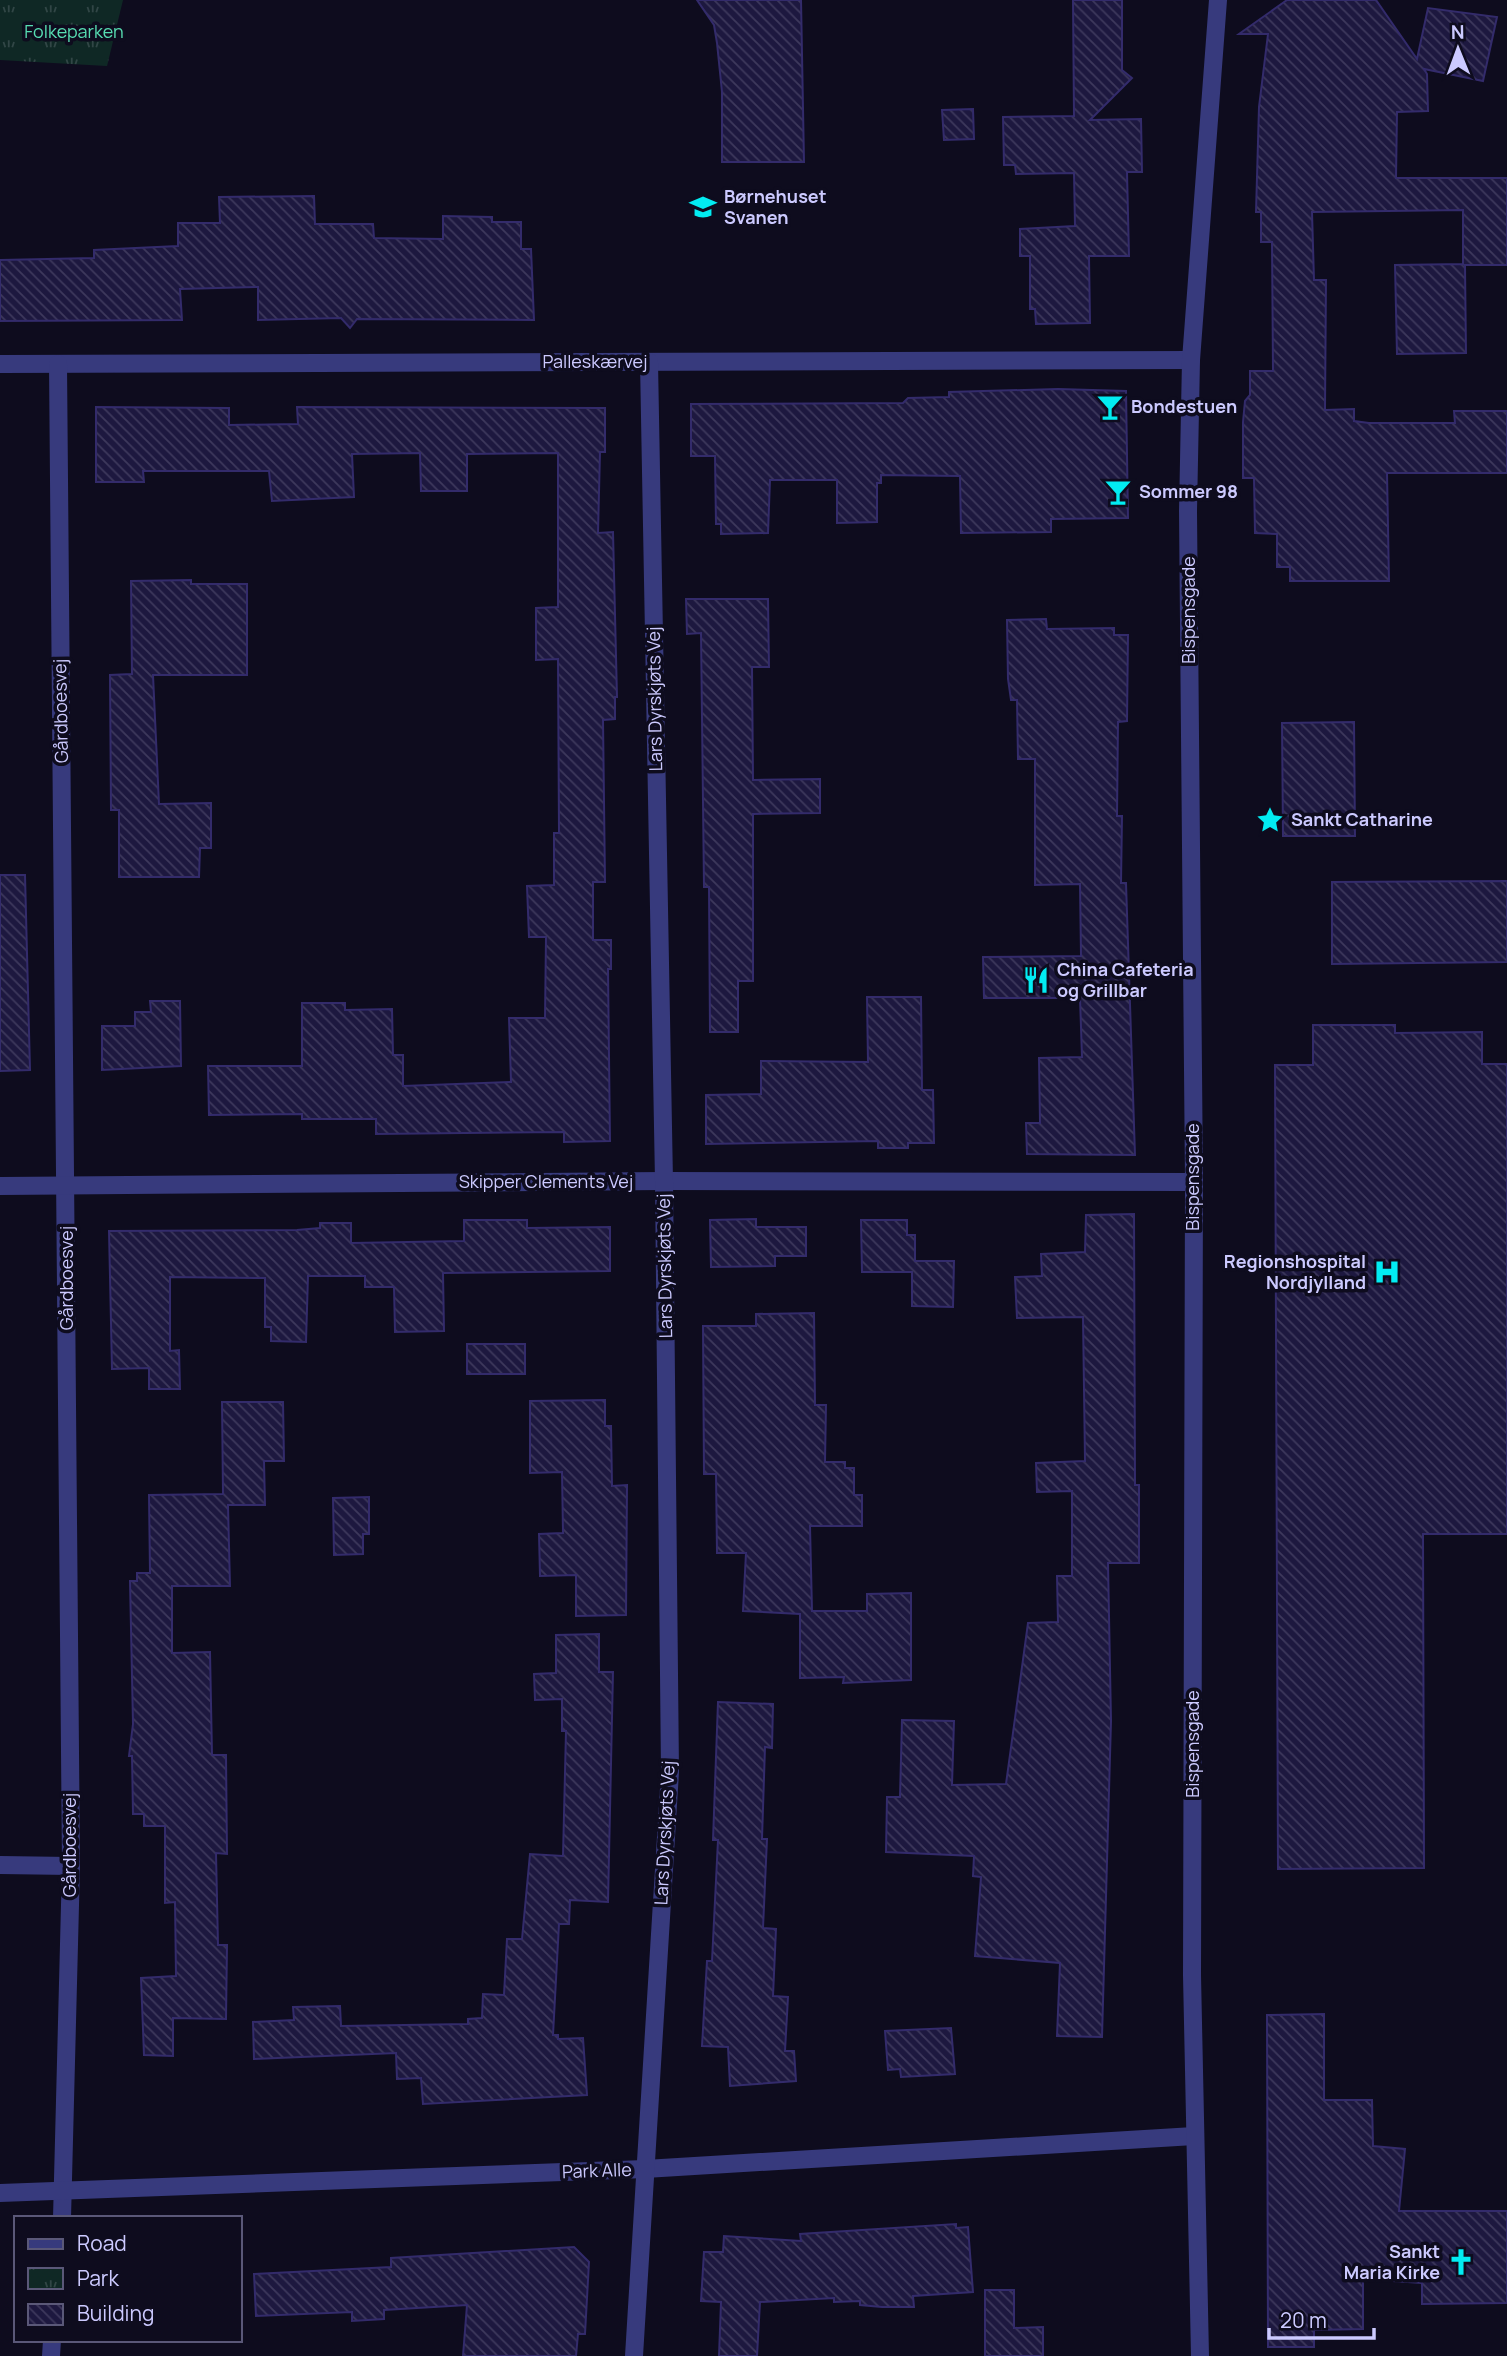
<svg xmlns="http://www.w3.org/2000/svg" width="1507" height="2356" viewBox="0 0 1507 2356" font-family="Manrope,sans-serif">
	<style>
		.park { fill: url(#park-tufts) }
		.building { fill: url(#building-back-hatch); stroke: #332b6b; stroke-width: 2 }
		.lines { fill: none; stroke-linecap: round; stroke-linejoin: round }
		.minor { stroke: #373a7d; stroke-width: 18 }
		.labels { text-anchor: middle; stroke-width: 7; stroke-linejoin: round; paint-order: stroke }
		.park-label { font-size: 18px; fill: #57ddb2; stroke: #0e0c1e }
		.poi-label { font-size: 18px; font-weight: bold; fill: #cccaff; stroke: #0e0c1e; text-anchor: start }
		.street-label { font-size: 18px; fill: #cccaff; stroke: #0e0c1e }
	</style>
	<defs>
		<pattern id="park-tufts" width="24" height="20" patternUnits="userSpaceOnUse" patternTransform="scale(1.75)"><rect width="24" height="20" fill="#0f2825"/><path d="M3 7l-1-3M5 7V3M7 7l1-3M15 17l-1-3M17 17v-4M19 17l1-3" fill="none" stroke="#314646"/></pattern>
		<pattern id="building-back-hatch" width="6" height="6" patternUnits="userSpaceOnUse" patternTransform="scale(1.75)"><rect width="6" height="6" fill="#1d183f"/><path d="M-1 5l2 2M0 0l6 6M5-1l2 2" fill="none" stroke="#3d385c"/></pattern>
	</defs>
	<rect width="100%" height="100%" fill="#0e0c1e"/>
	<!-- park -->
	<path class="park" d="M0 0H123L107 66 0 60Z"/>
	<!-- building -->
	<g class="building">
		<path d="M697 0H801L804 162H722V92L717 43 714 25Z"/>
		<path d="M1073 0H1122V70L1132 78 1090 120 1141 119 1142 172H1127L1129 256H1089L1090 323 1036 324 1035 309H1030V256H1020V229L1075 226 1074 173 1016 174 1015 165H1004L1003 117 1074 116Z"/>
		<path d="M1287 0H1376L1417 59 1428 8 1497 17 1483 81 1424 69 1427 74 1428 111 1397 112 1396 178H1507V265H1465L1466 353 1397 354 1395 265 1463 264V210L1312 212 1314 280H1326L1325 410 1354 409V421L1369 423H1455L1454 411H1507V473H1387L1389 581H1290V567H1277V534L1255 533 1254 478H1243V422L1245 401 1250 395V371H1273L1272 242H1261V212H1256L1259 107 1268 34H1239Z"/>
		<path d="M973 109 974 139 944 140 942 110Z"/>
		<path d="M314 196 315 224H373L374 238 443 239V216L492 217V222H521V249H531L534 320 357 319 350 328 341 318 258 320V287L180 289 182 320 0 321V260L94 258V250L178 246V223H220L219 197Z"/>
		<path d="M1058 389 1126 391 1128 518 1051 519V532L961 533 960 476 881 475V483H877V522L837 523V480H770L768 533 721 534V524H716L715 456H691V404L903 403 908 398 949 397V392Z"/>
		<path d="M96 407 229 408V425L298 424 297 407 605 408V452H600L598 533 613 532 617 697H615V719L603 720 605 882H593V940H611V969H608L610 1141 564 1142V1132L376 1134V1119H302V1114L209 1115 208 1066H302V1003H345V1010L392 1009 393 1055H403V1086L511 1082 509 1018H545L546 937H529L527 886 554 885V833H559L558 659 536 660V608L558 607V453L467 454V491H421L420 453 352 454 354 497 272 501 269 471H143L144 482H96Z"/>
		<path d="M191 580V584H247V675H153L159 804 211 803V848H200L199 877H119V810H111L110 675 132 674 131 581Z"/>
		<path d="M686 599H768L769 667H752L753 780 820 779V813L753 814V981H738V1032H710L709 887H704L701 633 687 634Z"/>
		<path d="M1046 619 1047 629 1114 628V635H1128L1127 721 1118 722 1117 816H1122L1121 883H1126L1135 1155 1027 1154 1026 1123H1040L1039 1058 1082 1057 1080 998H984L983 957 1081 956 1080 884 1035 885V759H1018L1017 700H1011L1008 679 1007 620Z"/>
		<path d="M1354 722 1355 836H1283L1282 723Z"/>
		<path d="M0 875H25L30 1070 0 1071Z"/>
		<path d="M1507 881V962L1332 964V882Z"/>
		<path d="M867 997H921L922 1090H933L934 1143H908V1148H878V1141L706 1144V1095L761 1094V1061L868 1062Z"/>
		<path d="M150 1001H180L181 1066 102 1070V1026H135V1012H151Z"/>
		<path d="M1313 1025H1395V1033L1482 1032V1064H1507V1534H1423L1424 1868 1278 1869 1275 1065H1313Z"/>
		<path d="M1134 1214 1135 1485H1139V1563H1108L1111 1721 1102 2037 1057 2036 1060 1963 975 1956 981 1877 973 1876 974 1856 886 1852 887 1797H900L902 1720 954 1721 952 1785 1006 1784 1028 1623 1058 1622 1057 1576H1072V1491L1037 1492 1036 1463 1085 1461 1083 1317 1017 1318 1015 1277 1042 1276 1041 1254 1085 1252 1086 1215Z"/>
		<path d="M756 1219V1227H806V1256H775V1266L711 1267 710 1220Z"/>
		<path d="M464 1220H527V1228L610 1227V1271L443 1273 444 1331 395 1332 394 1287H365V1276H308L306 1342 271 1341V1327H265V1278L170 1277V1351L179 1350 180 1389H149V1368L112 1369 109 1231 297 1230 320 1228V1223H351V1243L464 1241Z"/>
		<path d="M861 1220H907V1235H915V1261H954L953 1307 912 1306V1272H862Z"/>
		<path d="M814 1313 815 1405H826L825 1462H845V1468H854V1495H862V1526H810L812 1611H867V1594L911 1593V1680L843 1683 844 1677 800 1678V1614L743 1611 746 1553H717L716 1474H704L703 1326H756V1314Z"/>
		<rect x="467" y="1344" width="58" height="30"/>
		<path d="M605 1400V1426H611L612 1486 627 1485 626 1615 576 1616V1575L540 1576 539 1534 563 1533 562 1472 530 1473V1401Z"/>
		<path d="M222 1402H283L284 1461H264L265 1505H228L230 1586H172V1653L210 1652 212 1755H226L227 1854 216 1853 218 1945H227L226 2019 173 2018V2056L144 2055 141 1978 176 1976 175 1902 165 1903V1826H144V1814H133L132 1756H129L133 1724 130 1581H137V1573H150L149 1495 223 1494Z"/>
		<path d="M369 1497V1534H363V1554L334 1555 333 1498Z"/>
		<path d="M599 1634V1672H613L608 1902 570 1900 569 1924H559L553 2035H558V2039L583 2038 587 2095 423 2104 421 2078 397 2079 396 2053 254 2059 253 2022 294 2020 293 2007 340 2006 341 2026 468 2024V2019L482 2018 483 1994 504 1995 507 1939H522L530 1854 563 1856 566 1731H562V1699L535 1700 534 1674 556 1673V1635Z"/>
		<path d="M718 1702 773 1704 772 1748 765 1747 762 1839H767L763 1928 776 1929 773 1996 788 1997 785 2051H794L796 2081 730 2086 728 2047 702 2046 707 1961H712L718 1840H713Z"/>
		<path d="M1324 2014V2100H1372L1373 2146 1405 2149 1399 2211H1507V2303L1422 2304V2283L1363 2279V2329L1314 2330V2347H1268L1267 2015Z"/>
		<path d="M951 2028 955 2074 901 2077 900 2069 888 2070 885 2031Z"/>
		<path d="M956 2224V2228L968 2227 973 2292 913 2296 914 2307H882L860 2305V2301L834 2302V2298L760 2302 757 2356H719L721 2302 701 2301 704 2252H723L724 2236 801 2241 800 2234Z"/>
		<path d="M574 2247 589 2262 585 2334H578L576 2356H463L467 2305 384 2310V2319L352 2321V2312L256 2316 254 2274 391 2267V2258Z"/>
		<path d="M985 2290H1014V2328L1043 2327V2356H985Z"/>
	</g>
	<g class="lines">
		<!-- minor -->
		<g class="minor">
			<path d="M0 364 1191 360"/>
			<path d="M58 364 71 1866 62 2218"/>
			<path d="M0 1186 664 1181 1194 1182"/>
			<path d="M0 1865 71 1866"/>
			<path d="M0 2193 645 2169 1194 2136"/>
			<path d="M51 2356 52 2340"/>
			<path d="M634 2356 670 1772 664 1181 649 362"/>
			<path d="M1200 2356 1192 1975 1194 1182 1188 511 1191 360 1218 0"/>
		</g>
	</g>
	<!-- icons -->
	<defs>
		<symbol id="school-bare" viewBox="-9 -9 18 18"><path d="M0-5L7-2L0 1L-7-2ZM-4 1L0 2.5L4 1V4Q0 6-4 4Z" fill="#02ecf2" stroke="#0e0c1e" stroke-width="2.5" paint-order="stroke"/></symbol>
		<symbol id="bar-bare" viewBox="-9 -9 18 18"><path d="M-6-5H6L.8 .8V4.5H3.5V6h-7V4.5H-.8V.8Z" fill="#02ecf2" stroke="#0e0c1e" stroke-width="2.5" paint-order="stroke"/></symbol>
		<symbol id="sight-bare" viewBox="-9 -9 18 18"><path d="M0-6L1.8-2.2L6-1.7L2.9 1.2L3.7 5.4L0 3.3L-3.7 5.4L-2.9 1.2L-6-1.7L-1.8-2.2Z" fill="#02ecf2" stroke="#0e0c1e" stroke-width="2.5" paint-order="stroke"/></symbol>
		<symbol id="restaurant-bare" viewBox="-9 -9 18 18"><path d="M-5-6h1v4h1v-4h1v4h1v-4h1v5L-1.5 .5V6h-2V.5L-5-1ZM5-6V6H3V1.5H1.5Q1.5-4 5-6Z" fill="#02ecf2" stroke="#0e0c1e" stroke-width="2.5" paint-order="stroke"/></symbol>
		<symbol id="hospital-bare" viewBox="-9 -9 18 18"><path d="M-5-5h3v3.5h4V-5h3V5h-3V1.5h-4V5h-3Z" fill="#02ecf2" stroke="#0e0c1e" stroke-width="2.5" paint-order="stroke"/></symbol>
		<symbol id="church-bare" viewBox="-9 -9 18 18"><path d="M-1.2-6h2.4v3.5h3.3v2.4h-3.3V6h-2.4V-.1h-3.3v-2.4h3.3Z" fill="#02ecf2" stroke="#0e0c1e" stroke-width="2.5" paint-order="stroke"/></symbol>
	</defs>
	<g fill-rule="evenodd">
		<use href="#school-bare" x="684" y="188" width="38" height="38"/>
		<use href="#bar-bare" x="1091" y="388" width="38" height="38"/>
		<use href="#bar-bare" x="1099" y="473" width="38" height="38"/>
		<use href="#sight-bare" x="1251" y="801" width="38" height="38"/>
		<use href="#restaurant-bare" x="1017" y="961" width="38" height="38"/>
		<use href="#hospital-bare" x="1368" y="1253" width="38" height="38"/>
		<use href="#church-bare" x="1442" y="2243" width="38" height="38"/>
	</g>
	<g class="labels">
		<!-- park labels -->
		<g class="park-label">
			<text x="74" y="38">Folkeparken</text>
		</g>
		<!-- poi labels -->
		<g class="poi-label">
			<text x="724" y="203">Børnehuset<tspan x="724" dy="21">Svanen</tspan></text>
			<text x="1131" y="413">Bondestuen</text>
			<text x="1139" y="498">Sommer 98</text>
			<text x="1291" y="826">Sankt Catharine</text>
			<text x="1057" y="976">China Cafeteria<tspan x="1057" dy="21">og Grillbar</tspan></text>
			<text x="1366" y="1268" text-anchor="end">Regionshospital<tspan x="1366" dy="21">Nordjylland</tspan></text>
			<text x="1440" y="2258" text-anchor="end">Sankt<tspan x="1440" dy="21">Maria Kirke</tspan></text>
		</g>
		<!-- street labels -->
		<g class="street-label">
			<text x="595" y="368">Palleskærvej</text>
			<text transform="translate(1189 610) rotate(-90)" y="6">Bispensgade</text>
			<text transform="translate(655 699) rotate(-91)" y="6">Lars Dyrskjøts Vej</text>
			<text transform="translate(61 711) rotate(-91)" y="6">Gårdboesvej</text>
			<text transform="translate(1193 1177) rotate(-90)" y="6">Bispensgade</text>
			<text x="546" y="1188">Skipper Clements Vej</text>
			<text transform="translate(665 1266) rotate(-91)" y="6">Lars Dyrskjøts Vej</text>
			<text transform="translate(67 1278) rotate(-90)" y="6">Gårdboesvej</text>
			<text transform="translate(1193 1744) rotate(-90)" y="6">Bispensgade</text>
			<text transform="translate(665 1833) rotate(-87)" y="6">Lars Dyrskjøts Vej</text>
			<text transform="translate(70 1845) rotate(-90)" y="6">Gårdboesvej</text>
			<text transform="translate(597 2171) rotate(-2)" y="6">Park Alle</text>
		</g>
	</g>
	<!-- legend -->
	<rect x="14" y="2216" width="228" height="126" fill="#0e0c1e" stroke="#5a5878" stroke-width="2"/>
	<rect x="28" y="2239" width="35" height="10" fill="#373a7d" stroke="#5a5878" stroke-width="2"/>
	<text x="77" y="2251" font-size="21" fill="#cccaff">Road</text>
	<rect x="28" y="2268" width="35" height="21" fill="url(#park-tufts)" stroke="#5a5878" stroke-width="2"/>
	<text x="77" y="2286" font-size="21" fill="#cccaff">Park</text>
	<rect x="28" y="2304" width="35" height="21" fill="url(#building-back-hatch)" stroke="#5a5878" stroke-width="2"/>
	<text x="77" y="2321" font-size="21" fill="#cccaff">Building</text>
	<!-- north arrow -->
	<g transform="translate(1458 49) rotate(359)" stroke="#0e0c1e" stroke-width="5" paint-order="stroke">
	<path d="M0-5L12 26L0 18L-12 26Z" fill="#cccaff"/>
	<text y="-10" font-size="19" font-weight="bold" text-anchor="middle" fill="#cccaff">N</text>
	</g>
	<!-- scale -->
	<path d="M1269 2328v10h105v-10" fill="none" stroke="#cccaff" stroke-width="3.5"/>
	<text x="1280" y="2328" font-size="21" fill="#cccaff" stroke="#0e0c1e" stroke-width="5" paint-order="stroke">20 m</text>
</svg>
